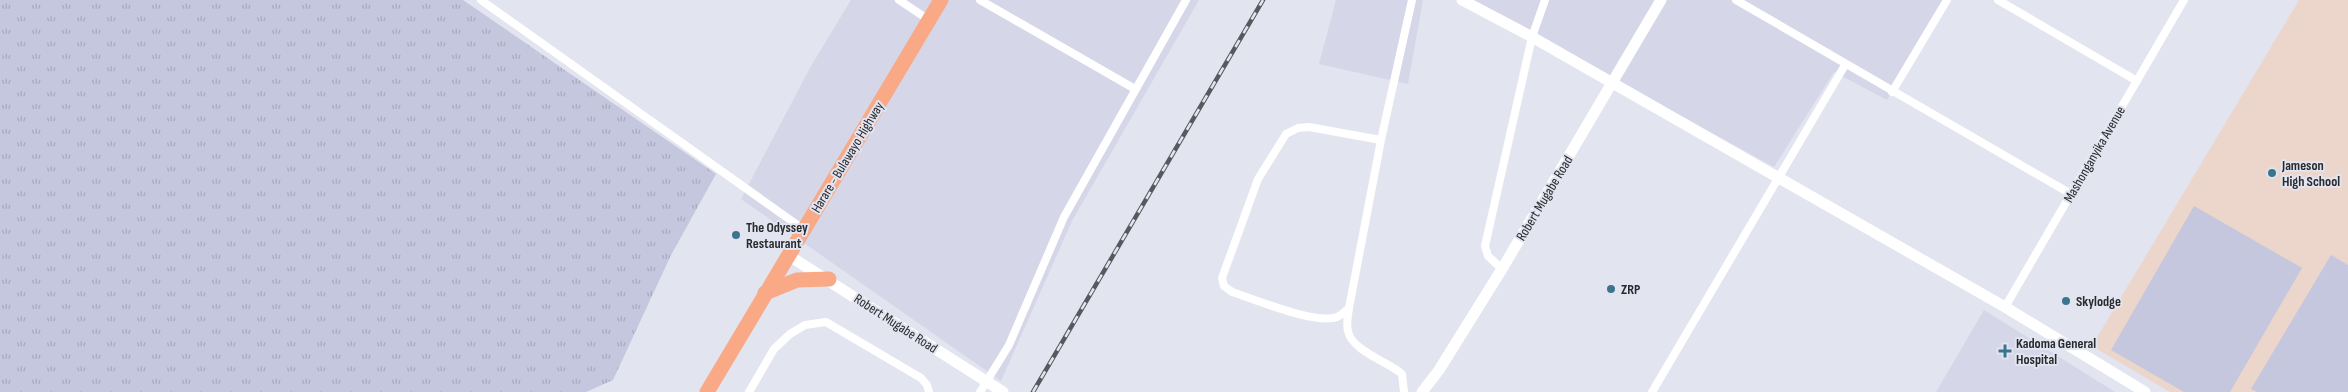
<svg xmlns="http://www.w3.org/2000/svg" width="2348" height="392" viewBox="0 0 2348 392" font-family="'Sofia Sans Condensed',sans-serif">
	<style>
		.built { fill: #d5d7e9 }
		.education { fill: #ecd5ca }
		.grass { fill: url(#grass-tufts) }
		.park { fill: #c4c7dd }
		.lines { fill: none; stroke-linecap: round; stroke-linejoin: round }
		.street { stroke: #fff; stroke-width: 8 }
		.secondary { stroke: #fff; stroke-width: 11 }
		.highway { stroke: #f9a986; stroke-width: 15 }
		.rail-casing { stroke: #58595f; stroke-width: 4.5 }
		.rail { stroke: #e2e4ef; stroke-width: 2.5; stroke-dasharray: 8; stroke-linecap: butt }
		.poi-dot { fill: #3a758d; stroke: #e2e4ef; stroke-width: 2 }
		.labels { text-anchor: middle; stroke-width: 4; stroke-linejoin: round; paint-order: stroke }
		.street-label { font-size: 14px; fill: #292a2e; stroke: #e2e4ef }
		.poi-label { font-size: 14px; font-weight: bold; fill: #292a2e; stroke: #e2e4ef; text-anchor: start }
	</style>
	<defs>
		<pattern id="grass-tufts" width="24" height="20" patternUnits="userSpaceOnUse" patternTransform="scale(1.25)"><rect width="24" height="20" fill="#c4c7dd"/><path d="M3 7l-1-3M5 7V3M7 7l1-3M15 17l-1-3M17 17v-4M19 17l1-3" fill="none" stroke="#a8abbe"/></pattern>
	</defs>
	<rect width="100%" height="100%" fill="#e2e4ef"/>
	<!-- built -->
	<g class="built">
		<path d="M851 0H1199L1072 221 1001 381 741 199 811 66Z"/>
		<path d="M1336 0H1423L1408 84 1319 64Z"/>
		<path d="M1469 0H1946L1887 100 1834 72 1774 167Z"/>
		<path d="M1984 310 2115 392H1936Z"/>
	</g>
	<!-- education -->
	<path class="education" d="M2299 0H2348V392H2170L2092 346Z"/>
	<!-- grass -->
	<path class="grass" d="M0 0H463L716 174 671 255 613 380 586 392H0Z"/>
	<!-- park -->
	<g class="park">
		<path d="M2194 206 2302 268 2230 392H2184L2111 350Z"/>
		<path d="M2331 255 2348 265V392H2257L2251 389Z"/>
	</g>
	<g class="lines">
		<!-- street -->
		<g class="street">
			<path d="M481 0 803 229"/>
			<path d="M899 0 929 20"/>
			<path d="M980 0 1135 89"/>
			<path d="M1736 0 2071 194"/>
			<path d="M1998 0 2137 81"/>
			<path d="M1892 92 1947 0"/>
			<path d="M1381 140 1309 127 1298 128 1286 134 1258 179 1222 278 1224 286 1232 292C1254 299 1320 327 1339 316 1343 314 1346 310 1349 308L1381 140 1412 0"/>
			<path d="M1502 269 1488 256 1485 246 1532 37 1545 0"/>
			<path d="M2005 307 2184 0"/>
			<path d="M1349 308C1348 315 1346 324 1348 331 1351 350 1388 362 1402 374L1404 392"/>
			<path d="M749 392 774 349 790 334 805 325 826 322 921 378 927 385 929 392"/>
			<path d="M980 392 1009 345 1064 217 1186 0"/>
			<path d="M1652 392 1845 65"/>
		</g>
		<!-- secondary -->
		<g class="secondary">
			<path d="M1462 0 1532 37 2005 307 2145 392"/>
			<path d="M788 255 1003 392"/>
			<path d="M1422 392 1439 370 1502 269 1661 0"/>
		</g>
		<!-- highway -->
		<g class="highway">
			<path d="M765 293 797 280 829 279"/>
			<path d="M707 392 941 0"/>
		</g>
		<defs>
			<path id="rail" d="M1033 392 1263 0"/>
		</defs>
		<!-- rail casing -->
		<use href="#rail" class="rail-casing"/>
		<!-- rail -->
		<use href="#rail" class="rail"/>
	</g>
	<!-- markers -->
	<g class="poi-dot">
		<circle cx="2272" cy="173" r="5"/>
		<circle cx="736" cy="235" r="5"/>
		<circle cx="1611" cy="289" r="5"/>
		<circle cx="2066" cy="301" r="5"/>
		<path d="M2002.5 343.5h5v5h5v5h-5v5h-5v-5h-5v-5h5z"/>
	</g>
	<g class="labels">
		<!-- street labels -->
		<g class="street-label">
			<text transform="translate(2094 154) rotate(-60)" y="5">Mashonganyika Avenue</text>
			<text transform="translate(847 157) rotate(-59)" y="5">Harare - Bulawayo Highway</text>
			<text transform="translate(1544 198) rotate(-59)" y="5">Robert Mugabe Road</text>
			<text transform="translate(896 323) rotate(33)" y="5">Robert Mugabe Road</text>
		</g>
		<!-- poi labels -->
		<g class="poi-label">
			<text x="2282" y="170">Jameson<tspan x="2282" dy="16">High School</tspan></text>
			<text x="746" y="232">The Odyssey<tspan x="746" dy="16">Restaurant</tspan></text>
			<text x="1621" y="294">ZRP</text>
			<text x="2076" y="306">Skylodge</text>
			<text x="2016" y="348">Kadoma General<tspan x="2016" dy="16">Hospital</tspan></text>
		</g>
	</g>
</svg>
